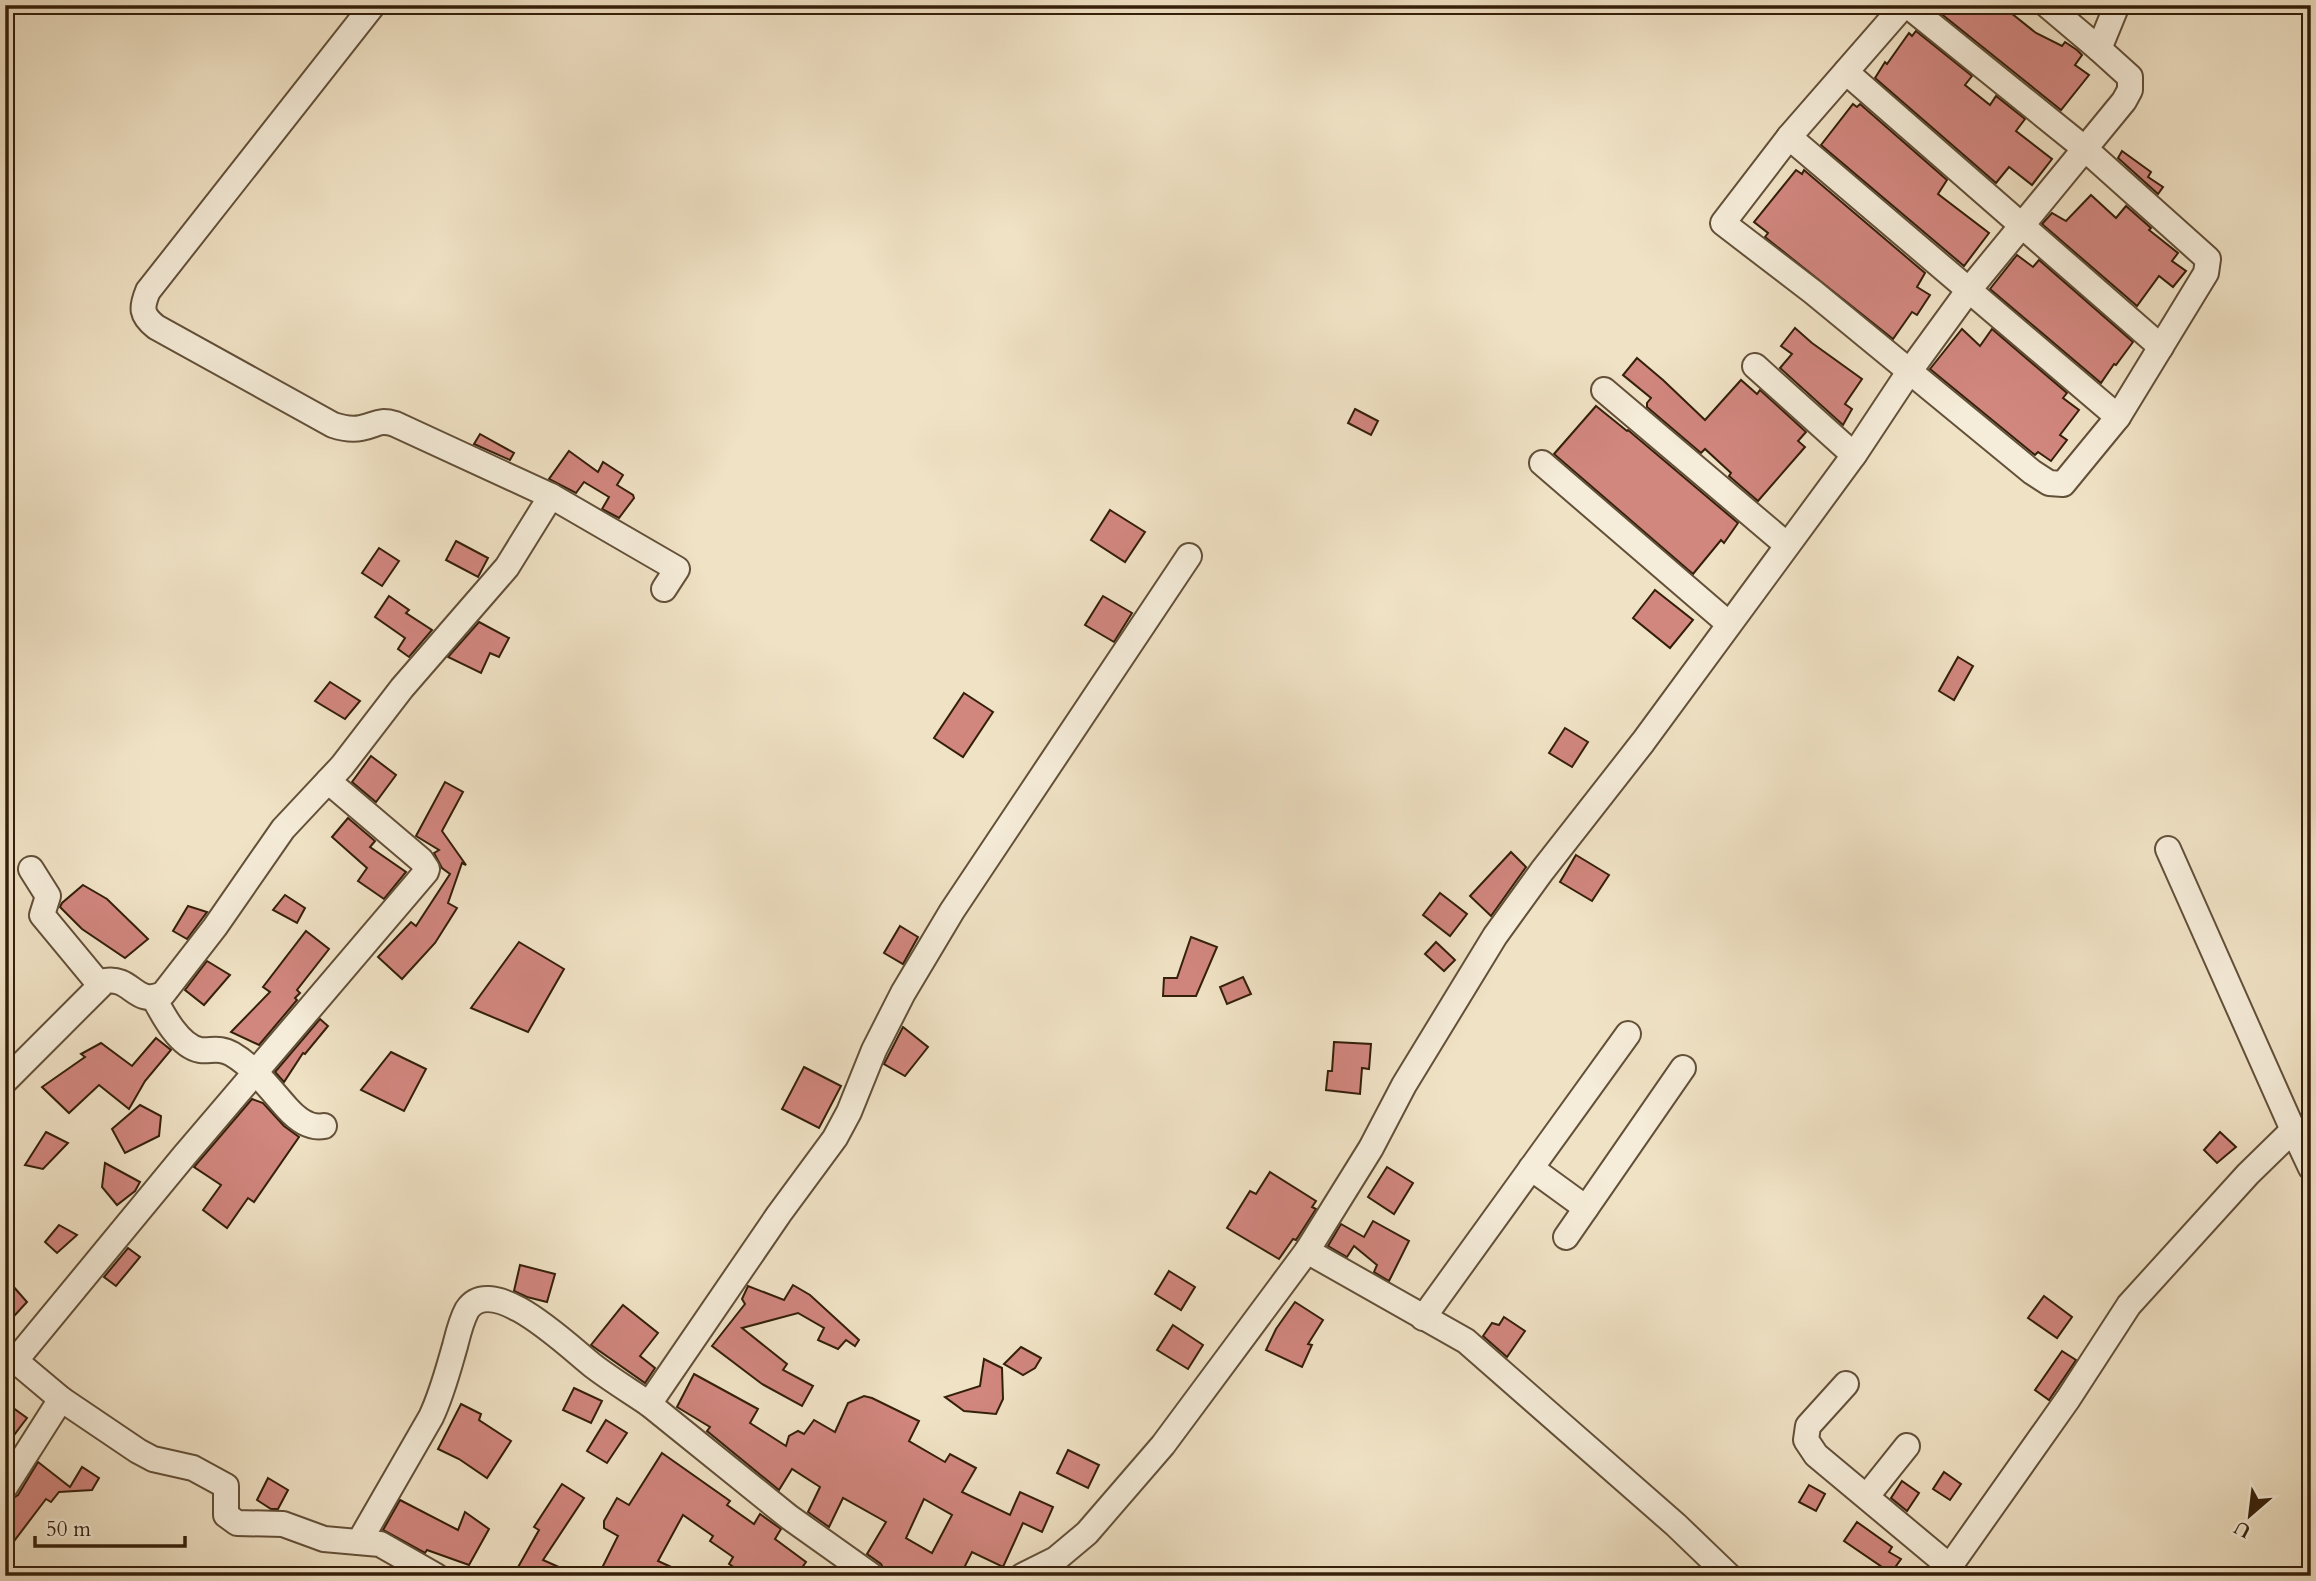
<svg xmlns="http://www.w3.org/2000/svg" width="2316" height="1581" viewBox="0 0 2316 1581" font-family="Cardo,serif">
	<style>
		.building { fill: #d1867e; stroke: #341f0a; stroke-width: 2; fill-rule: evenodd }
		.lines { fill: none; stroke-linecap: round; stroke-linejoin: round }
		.minor-casing { stroke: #635039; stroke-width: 28 }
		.minor { stroke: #f5ecd9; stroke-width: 24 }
	</style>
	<rect width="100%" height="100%" fill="#f0e2c5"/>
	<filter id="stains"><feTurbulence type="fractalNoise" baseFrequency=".00286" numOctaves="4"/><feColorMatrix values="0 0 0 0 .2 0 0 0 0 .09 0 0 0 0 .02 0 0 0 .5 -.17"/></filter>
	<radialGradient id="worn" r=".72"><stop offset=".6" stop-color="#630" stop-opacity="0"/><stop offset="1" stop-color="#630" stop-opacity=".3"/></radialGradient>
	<!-- building -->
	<g class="building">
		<path d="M1936 5H2001L2036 33 2062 46 2065 42 2077 50 2082 55 2075 65 2089 75 2061 110 1934 8Z"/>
		<path d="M1916 31 1972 76 1965 85 1990 105 1996 96 2025 119 2016 131 2052 159 2032 185 2009 167 1996 183 1875 78 1885 62 1887 64 1909 33 1912 36Z"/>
		<path d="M1853 104 1857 107 1860 104 1947 180 1938 194 1989 233 1964 266 1821 145Z"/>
		<path d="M2122 151 2151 172 2148 177 2163 187 2158 194 2118 158Z"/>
		<path d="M1796 170 1802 174 1804 170 1925 273 1917 287 1930 295 1917 315 1912 312 1893 339 1765 237 1768 233 1754 222Z"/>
		<path d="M2091 195 2116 218 2126 206 2151 228 2149 230 2178 253 2172 261 2186 271 2173 287 2159 276 2137 306 2042 224 2052 213 2066 221Z"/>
		<path d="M2017 255 2033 267 2039 260 2133 342 2116 365 2114 364 2101 383 1990 289Z"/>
		<path d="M1795 328 1812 343 1862 379 1845 404 1852 409 1843 425 1780 368 1792 354 1781 346Z"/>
		<path d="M1962 329 1980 346 1992 329 2067 393 2063 398 2079 410 2060 435 2067 440 2051 461 2038 452 2035 455 1930 369Z"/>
		<path d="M1637 358 1663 380 1705 420 1741 380 1757 394 1760 390 1806 432 1798 441 1805 447 1758 501 1729 476 1731 473 1705 449 1701 453 1647 407V403L1651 398 1623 375Z"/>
		<path d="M1596 406 1627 431 1628 430 1738 523 1724 543 1721 540 1693 574 1554 454Z"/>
		<path d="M1355 409 1378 421 1371 435 1348 423Z"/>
		<path d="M480 434 514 453 510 460 474 444Z"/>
		<path d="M569 451 598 472 603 462 623 475 617 485 633 495 634 498 619 518 602 509 609 497 584 482 576 493 549 479Z"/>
		<path d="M1110 510 1145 532 1125 562 1091 540Z"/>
		<path d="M456 541 488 558 478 577 446 560Z"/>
		<path d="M379 548 399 561 382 586 362 573Z"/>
		<path d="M1655 590 1693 620 1670 648 1633 618Z"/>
		<path d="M389 596 409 610 406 613 432 630 409 657 398 649 405 638 375 617Z"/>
		<path d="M1103 596 1132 613 1114 642 1085 625Z"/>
		<path d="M479 622 509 638 499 657 490 653 481 673 448 657Z"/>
		<path d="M1958 657 1973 666 1954 700 1939 691Z"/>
		<path d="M330 682 360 701 345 719 315 701Z"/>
		<path d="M964 693 993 712 963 757 934 738Z"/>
		<path d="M1565 728 1588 742 1572 767 1549 753Z"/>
		<path d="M371 756 396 775 376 802 352 782Z"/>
		<path d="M445 782 463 792 442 831 466 865 462 863 448 903 457 908 435 943 402 979 378 957 411 922 416 926 450 874 442 868 434 853 439 850 416 836Z"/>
		<path d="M348 818 375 841 370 847 406 872 384 899 358 881 367 868 332 837Z"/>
		<path d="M1511 852 1526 867 1491 916 1470 896Z"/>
		<path d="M1576 855 1609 875 1592 901 1560 882Z"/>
		<path d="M83 885 107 899 148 939 125 958 82 929 60 907 62 903Z"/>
		<path d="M1440 893 1467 914 1450 936 1423 915Z"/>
		<path d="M285 895 305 908 297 923 273 910Z"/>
		<path d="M188 906 207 912 187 939 173 931Z"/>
		<path d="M900 926 918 937 903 964 884 953Z"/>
		<path d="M306 931 329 949 297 990 300 993 295 998 297 1000 259 1045 231 1032 270 992 263 987Z"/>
		<path d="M1191 937 1217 947 1196 996H1163L1164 978H1177Z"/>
		<path d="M519 942 564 969 528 1032 471 1008Z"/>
		<path d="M1436 942 1455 960 1444 971 1425 954Z"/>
		<path d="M207 961 230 975 204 1005 185 990Z"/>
		<path d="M1243 977 1251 994 1227 1004 1220 987Z"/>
		<path d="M320 1019 328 1026 305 1054 303 1053 284 1082 275 1072Z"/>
		<path d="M903 1027 928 1047 905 1076 884 1064Z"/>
		<path d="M156 1038 171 1050 145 1081 129 1109 99 1085 69 1113 42 1087 85 1057 81 1054 101 1043 132 1066Z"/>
		<path d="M1334 1042 1371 1044 1369 1069 1362 1068 1360 1094 1326 1090 1328 1071H1332Z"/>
		<path d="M391 1052 426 1069 404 1111 361 1090Z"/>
		<path d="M804 1067 841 1086 819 1128 782 1109Z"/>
		<path d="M252 1099 263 1103 284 1126 299 1137 254 1202 248 1198 227 1228 203 1210 221 1185 194 1167Z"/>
		<path d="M140 1105 161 1116 159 1136 125 1153 112 1129Z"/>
		<path d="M46 1132 68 1143 43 1169 25 1165Z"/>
		<path d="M2220 1132 2236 1147 2217 1163 2204 1150Z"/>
		<path d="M105 1163 140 1182 135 1191 117 1205 102 1187Z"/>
		<path d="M1387 1167 1413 1183 1394 1214 1368 1197Z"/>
		<path d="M1270 1172 1316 1201 1312 1207 1316 1209 1296 1240 1293 1239 1279 1259 1227 1228 1250 1191 1256 1194Z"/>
		<path d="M1373 1221 1409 1241 1389 1281 1374 1272 1377 1265 1354 1246 1347 1257 1328 1246 1341 1224 1364 1237Z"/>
		<path d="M59 1225 77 1235 57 1253 45 1242Z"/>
		<path d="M128 1248 140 1257 116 1286 104 1277Z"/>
		<path d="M520 1265 555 1274 547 1302 527 1297 514 1291Z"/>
		<path d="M1169 1271 1195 1287 1181 1310 1155 1294Z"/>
		<path d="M5 1277 27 1302 5 1326Z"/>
		<path d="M793 1285 810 1295 859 1340 855 1346 846 1340 838 1349 818 1340 824 1328 798 1313 742 1328 787 1364 783 1370 813 1386 802 1406 762 1384 712 1346 745 1304 742 1299 748 1286 784 1300Z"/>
		<path d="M2044 1296 2072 1317 2057 1338 2028 1318Z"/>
		<path d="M1295 1302 1323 1320 1308 1344 1312 1345 1302 1367 1266 1350 1276 1329Z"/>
		<path d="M623 1305 658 1333 640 1356 655 1368 645 1383 591 1345Z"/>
		<path d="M1504 1317 1525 1331 1507 1357 1483 1336 1492 1323 1499 1325Z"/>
		<path d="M1173 1325 1203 1345 1188 1369 1157 1350Z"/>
		<path d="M1021 1347 1041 1358 1035 1368 1023 1375 1004 1364Z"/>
		<path d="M2062 1351 2076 1360 2049 1400 2035 1390Z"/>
		<path d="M984 1359 1002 1368 1003 1399 996 1414 964 1411 945 1397 980 1386Z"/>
		<path d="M694 1374 758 1409 750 1423 786 1446 789 1436 798 1431 804 1434 814 1420 835 1432 848 1403 864 1396 872 1398 919 1421 909 1441 945 1462 950 1454 976 1468 962 1492 1010 1515 1020 1492 1053 1507 1042 1532 1023 1523 1003 1567 972 1552 960 1576H887L881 1564 867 1554 886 1522 843 1498 829 1527 808 1512 820 1487 792 1469 779 1490 707 1431 710 1427 677 1407ZM924 1499 952 1515 932 1553 906 1538Z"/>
		<path d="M574 1388 602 1401 591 1423 563 1410Z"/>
		<path d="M5 1402 27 1418 5 1447Z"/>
		<path d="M461 1404 481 1414 479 1420 511 1441 487 1478 459 1459 438 1449Z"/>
		<path d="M606 1420 627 1433 607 1463 587 1451Z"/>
		<path d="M1068 1450 1099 1465 1088 1488 1057 1473Z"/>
		<path d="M662 1453 730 1501 727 1505 754 1524 760 1514 781 1529 775 1539 806 1562 796 1576H748L729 1564 733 1557 710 1541 713 1536 683 1515 658 1561 691 1576H598L618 1536 604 1528V1521L617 1498 629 1505Z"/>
		<path d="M38 1462 70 1487 82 1467 99 1478 92 1490 59 1492 51 1502 46 1499 5 1553V1503L18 1495Z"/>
		<path d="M1944 1472 1961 1484 1950 1500 1933 1489Z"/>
		<path d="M268 1478 288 1490 278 1509H271L257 1500Z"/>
		<path d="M1902 1481 1919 1493 1907 1511 1891 1498Z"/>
		<path d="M562 1484 584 1498 543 1560 579 1576H513L539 1530 534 1527Z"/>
		<path d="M1809 1485 1825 1494 1816 1511 1799 1502Z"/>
		<path d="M400 1500 458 1530 465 1512 489 1529 469 1565 427 1550 425 1553 383 1530Z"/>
		<path d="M1857 1522 1892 1547 1889 1552 1901 1559 1891 1573 1844 1541Z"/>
	</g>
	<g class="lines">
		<defs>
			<g id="minor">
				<path d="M373 5 148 291C141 308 141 315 156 327L333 425C342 428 351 430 361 428 377 425 378 419 395 424L551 496 677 569 664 589"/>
				<path d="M1904 5 1789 137 1723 223 1813 292 2032 472 2049 483 2063 484 2118 417 2206 273 2208 259 2084 148 1907 5"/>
				<path d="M2047 5 2099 49"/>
				<path d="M1846 72 2161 347"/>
				<path d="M1789 137 2118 417"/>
				<path d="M1755 366 1854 455"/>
				<path d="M1604 390 1787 545"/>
				<path d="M1542 463 1729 624"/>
				<path d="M2168 849 2293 1130"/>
				<path d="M31 869 48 896 42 915 100 985"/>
				<path d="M154 998C163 1015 179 1046 200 1050 212 1051 220 1047 232 1054 254 1067 270 1089 287 1108 296 1118 309 1129 324 1126"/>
				<path d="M5 1081 105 981C132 976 135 1007 163 994L215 927 283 829 342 766 402 688 507 567 551 496"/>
				<path d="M1531 1168 1586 1208"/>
				<path d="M1566 1237 1683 1068"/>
				<path d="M1307 1251 1466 1341 1676 1525 1729 1576"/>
				<path d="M1423 1318 1628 1034"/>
				<path d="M5 1352 61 1399 5 1487"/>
				<path d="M15 1361 184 1156 426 872 427 869 421 860 328 781"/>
				<path d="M1846 1384 1808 1426 1806 1440 1816 1455 1949 1566"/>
				<path d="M61 1399 138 1451 153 1459 193 1468 226 1486V1515L237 1523 283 1524 324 1539 380 1544 436 1576"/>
				<path d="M1867 1496 1907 1446"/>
				<path d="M359 1542 431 1417C442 1394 448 1370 455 1346 458 1334 461 1321 467 1310 492 1271 569 1347 592 1365 610 1379 630 1391 649 1404"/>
				<path d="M872 1576 789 1517 649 1404 779 1214 835 1138 849 1112 874 1050 903 993 952 911 1189 556"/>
				<path d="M1022 1576 1056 1559 1087 1533 1163 1445 1307 1251 1371 1148 1404 1085 1495 936 1542 871 1643 742 1854 455 1909 372 1968 291 2124 101 2130 90V77L2099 49 2117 5"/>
				<path d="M1943 1576 2068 1399 2129 1305 2248 1174 2293 1130 2311 1168"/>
			</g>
		</defs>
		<!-- minor casing -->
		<use href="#minor" class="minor-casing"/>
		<!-- minor -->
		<use href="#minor" class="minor"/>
	</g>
	<!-- margin -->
	<rect width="2316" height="1581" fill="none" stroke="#f0e2c5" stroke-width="28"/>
	<rect x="7" y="7" width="2302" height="1567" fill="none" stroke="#341f0a" stroke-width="3.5"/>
	<rect x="14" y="14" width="2288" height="1553" fill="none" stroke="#341f0a" stroke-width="2"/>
	<!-- north arrow -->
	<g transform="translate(2250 1515) rotate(208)" stroke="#f5ecd9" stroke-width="5" paint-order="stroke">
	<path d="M0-5L12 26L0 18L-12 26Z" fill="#341f0a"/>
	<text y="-10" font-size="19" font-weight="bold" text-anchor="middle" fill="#341f0a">U</text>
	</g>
	<!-- scale -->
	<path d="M35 1536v10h150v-10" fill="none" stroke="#341f0a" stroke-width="3.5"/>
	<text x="46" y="1536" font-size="21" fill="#341f0a" stroke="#f5ecd9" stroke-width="5" paint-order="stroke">50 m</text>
	<rect width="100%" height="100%" filter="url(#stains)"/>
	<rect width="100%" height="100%" fill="url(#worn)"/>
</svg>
